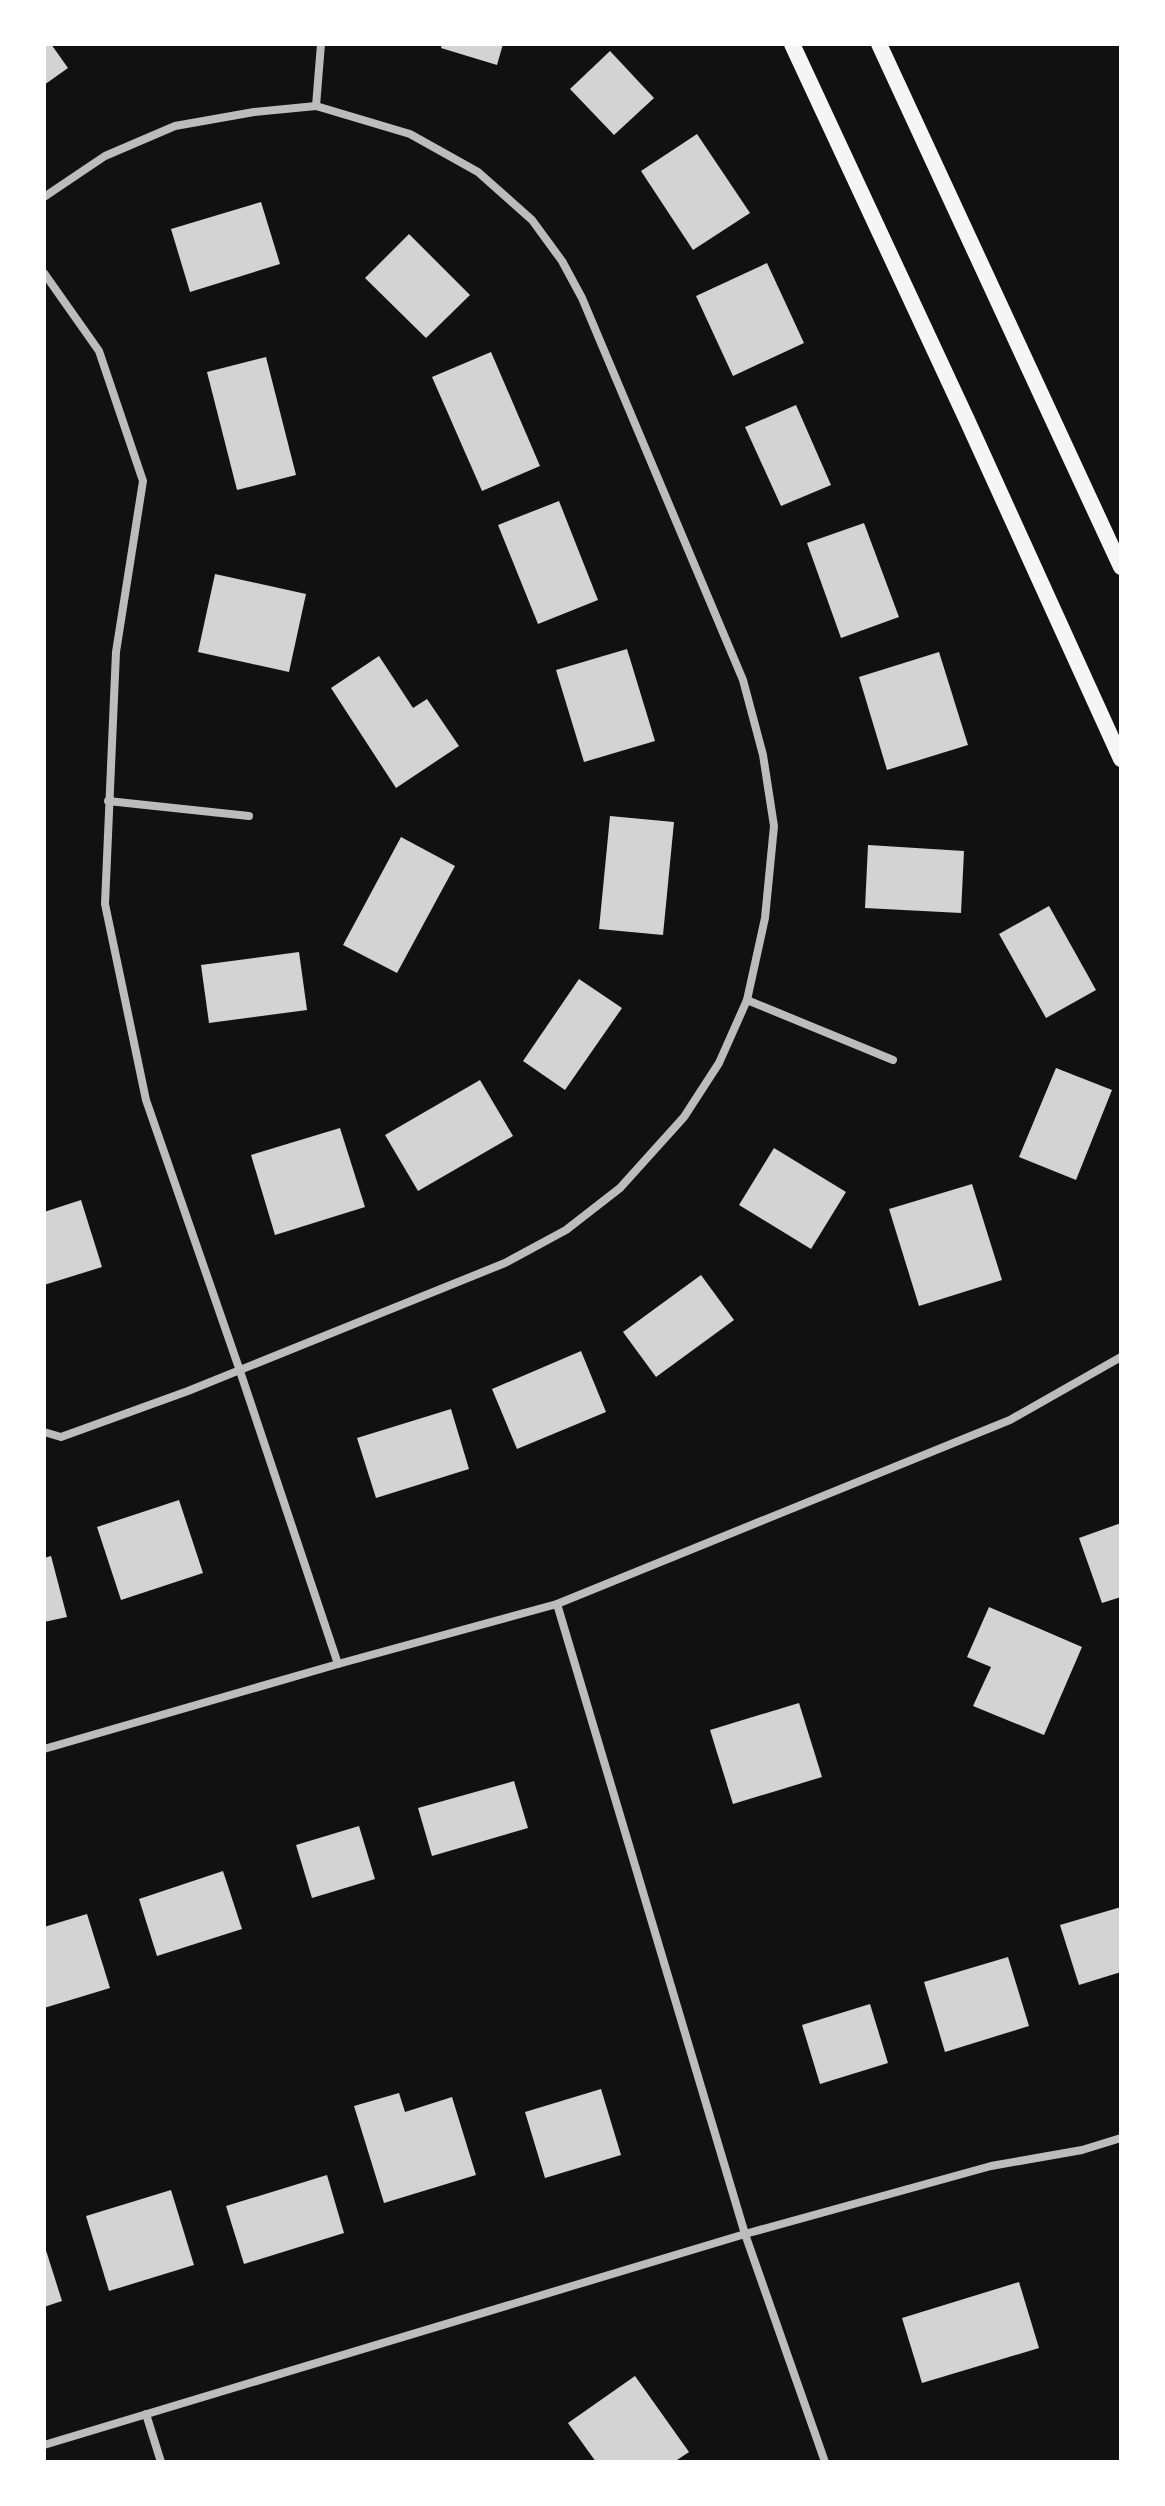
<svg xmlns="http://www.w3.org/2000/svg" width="1165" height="2506" viewBox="0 0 1165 2506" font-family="Overpass,sans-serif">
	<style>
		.building { fill: #d3d3d3 }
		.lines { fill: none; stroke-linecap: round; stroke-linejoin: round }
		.minor { stroke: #bcbcbc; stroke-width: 8 }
		.secondary { stroke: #f5f5f5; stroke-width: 16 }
	</style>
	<rect width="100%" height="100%" fill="#111"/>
	<!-- building -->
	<g class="building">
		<path d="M44 44H51L68 68 44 85Z"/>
		<path d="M442 44H503L497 65 441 48Z"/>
		<path d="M610 51 654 98 614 135 570 89Z"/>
		<path d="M697 134 750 213 693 250 641 171Z"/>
		<path d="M261 202 280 264 190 292 171 229Z"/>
		<path d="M409 234 470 295 426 338 365 278Z"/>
		<path d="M767 263 804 343 733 376 696 296Z"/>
		<path d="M491 352 540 466 482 491 432 377Z"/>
		<path d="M266 357 296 475 237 490 207 372Z"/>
		<path d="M796 405 831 485 781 506 745 427Z"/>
		<path d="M559 501 598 600 538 624 498 525Z"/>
		<path d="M864 523 899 617 841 638 807 543Z"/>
		<path d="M215 574 306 594 289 672 198 652Z"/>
		<path d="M627 649 655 741 584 762 556 670Z"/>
		<path d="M939 652 968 745 887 770 859 677Z"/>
		<path d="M379 656 413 708 427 699 459 746 396 788 331 688Z"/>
		<path d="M610 816 674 822 663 935 599 929Z"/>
		<path d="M401 837 455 866 397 973 343 945Z"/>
		<path d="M868 845 964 851 961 913 865 908Z"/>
		<path d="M1049 906 1096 990 1046 1018 999 934Z"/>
		<path d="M299 952 307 1010 209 1023 201 965Z"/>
		<path d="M579 979 622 1008 565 1090 523 1061Z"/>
		<path d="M1056 1068 1112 1090 1076 1180 1019 1157Z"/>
		<path d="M480 1080 513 1136 418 1191 385 1135Z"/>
		<path d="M340 1128 365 1207 275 1235 251 1155Z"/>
		<path d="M774 1148 846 1192 811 1249 739 1205Z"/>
		<path d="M972 1184 1002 1280 919 1306 889 1209Z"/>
		<path d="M81 1200 102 1267 44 1285V1212Z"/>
		<path d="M701 1275 734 1320 656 1377 623 1332Z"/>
		<path d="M581 1351 606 1412 517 1449 492 1389Z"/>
		<path d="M451 1409 469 1469 376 1498 357 1438Z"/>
		<path d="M179 1500 203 1573 121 1600 97 1527Z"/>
		<path d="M1121 1523V1597L1102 1603 1079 1538Z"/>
		<path d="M51 1556 67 1617 44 1622V1558Z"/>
		<path d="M989 1607 1082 1647 1044 1735 973 1706 991 1667 967 1657Z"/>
		<path d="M799 1703 822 1777 733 1804 710 1730Z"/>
		<path d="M514 1781 528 1828 432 1856 418 1808Z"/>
		<path d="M359 1826 375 1879 312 1898 296 1845Z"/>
		<path d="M223 1871 242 1929 157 1956 139 1899Z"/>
		<path d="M1121 1907V1972L1079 1985 1060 1925Z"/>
		<path d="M87 1914 110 1988 44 2008V1927Z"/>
		<path d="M1008 1957 1029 2026 945 2052 924 1982Z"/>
		<path d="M870 2004 888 2063 820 2084 802 2025Z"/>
		<path d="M601 2089 621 2155 545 2178 525 2112Z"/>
		<path d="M399 2093 405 2112 452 2097 476 2175 384 2203 354 2106Z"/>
		<path d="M327 2175 344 2233 244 2264 226 2206Z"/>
		<path d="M171 2190 194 2265 109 2291 86 2216Z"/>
		<path d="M44 2244 62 2301 44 2307Z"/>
		<path d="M1019 2282 1039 2348 922 2383 902 2318Z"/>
		<path d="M635 2376 689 2452 674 2462H596L568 2423Z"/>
	</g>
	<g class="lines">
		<!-- minor -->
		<g class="minor">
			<path d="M316 106 321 44"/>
			<path d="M44 197 105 156 175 126 254 112 316 106 410 134 478 172 532 220 562 261 582 298 743 680 763 755 774 826 765 918 747 1000 719 1063 684 1117 620 1188 566 1230 505 1263 188 1391 61 1437 44 1432"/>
			<path d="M44 273 99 351 143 481 116 652 105 904 146 1100 240 1371 338 1664"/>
			<path d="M108 801 249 816"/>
			<path d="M747 1000 893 1060"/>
			<path d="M557 1604 745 2234 825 2462"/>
			<path d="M44 1749 338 1664 557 1604 1010 1420 1121 1357"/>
			<path d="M146 2414 161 2462"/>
			<path d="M44 2445 745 2234 991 2166 1082 2150 1121 2138"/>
		</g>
		<!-- secondary -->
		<g class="secondary">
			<path d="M792 44 967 420 1121 759"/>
			<path d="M879 44 1121 567"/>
		</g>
	</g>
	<!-- border -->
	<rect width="1165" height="2506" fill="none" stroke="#ffffff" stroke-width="92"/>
</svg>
